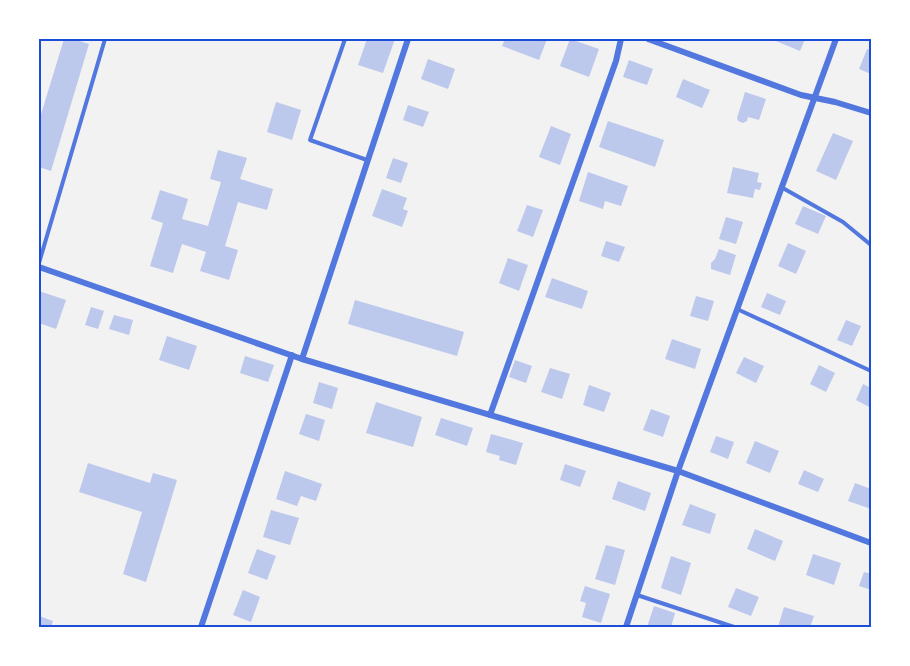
<svg xmlns="http://www.w3.org/2000/svg" width="910" height="666" viewBox="0 0 910 666" font-family="Merriweather,serif">
	<style>
		.building { fill: #bdc9ec }
		.lines { fill: none; stroke-linecap: round; stroke-linejoin: round }
		.service { stroke: #5277de; stroke-width: 4 }
		.minor { stroke: #5277de; stroke-width: 6 }
		.neatline { fill: none; stroke: #1d4ed8; stroke-width: 2 }
	</style>
	<rect width="100%" height="100%" fill="#f2f2f2"/>
	<!-- building -->
	<g class="building">
		<path d="M64 39H73L89 44 51 171 39 167V121Z"/>
		<path d="M367 39H395L383 73 358 65Z"/>
		<path d="M505 39H547L539 60 502 46Z"/>
		<path d="M570 39 599 49 589 77 560 66Z"/>
		<path d="M771 39H805L800 51Z"/>
		<path d="M867 49 871 50V74L859 69Z"/>
		<path d="M428 59 455 69 448 89 421 79Z"/>
		<path d="M629 60 653 69 647 85 623 77Z"/>
		<path d="M683 79 710 90 702 108 676 97Z"/>
		<path d="M745 92 766 99 759 120 748 117 747 121 743 123 738 121 737 118Z"/>
		<path d="M276 102 301 110 292 140 267 132Z"/>
		<path d="M408 105 429 112 423 127 403 120Z"/>
		<path d="M608 121 664 140 655 167 599 147Z"/>
		<path d="M551 126 571 134 560 165 539 157Z"/>
		<path d="M833 133 853 141 836 180 816 171Z"/>
		<path d="M218 150 247 158 240 179 273 189 267 210 238 202 225 246 238 250 229 280 200 271 206 252 182 244 173 273 150 266 163 223 151 219 160 190 188 199 182 219 208 226 221 182 210 179Z"/>
		<path d="M393 158 408 163 401 183 386 178Z"/>
		<path d="M733 167 759 173 757 182 762 183 760 190 755 189 753 198 727 193Z"/>
		<path d="M588 172 628 186 621 206 605 201 603 209 579 201Z"/>
		<path d="M382 189 407 198 403 209 408 211 402 227 372 216Z"/>
		<path d="M527 205 543 210 533 237 517 231Z"/>
		<path d="M803 206 826 216 818 234 795 224Z"/>
		<path d="M726 217 743 222 736 244 719 239Z"/>
		<path d="M606 241 625 247 619 262 601 256Z"/>
		<path d="M788 243 806 251 796 274 778 266Z"/>
		<path d="M719 249 736 255 730 275 711 269V263L715 259Z"/>
		<path d="M508 258 528 265 519 291 499 283Z"/>
		<path d="M552 278 588 291 582 309 545 297Z"/>
		<path d="M39 291 66 300 56 329 39 323Z"/>
		<path d="M767 293 786 301 780 315 761 307Z"/>
		<path d="M696 296 714 301 708 321 690 316Z"/>
		<path d="M355 300 464 332 457 356 348 324Z"/>
		<path d="M91 307 104 311 98 329 85 325Z"/>
		<path d="M114 315 133 320 129 335 109 329Z"/>
		<path d="M846 320 861 326 852 346 837 340Z"/>
		<path d="M167 336 197 346 189 370 159 360Z"/>
		<path d="M672 339 701 349 695 369 665 359Z"/>
		<path d="M245 356 274 365 268 382 240 373Z"/>
		<path d="M744 357 764 366 756 383 736 373Z"/>
		<path d="M515 360 532 366 526 383 509 377Z"/>
		<path d="M819 365 835 373 826 392 810 384Z"/>
		<path d="M550 368 570 374 562 399 541 392Z"/>
		<path d="M319 382 338 388 332 409 313 403Z"/>
		<path d="M863 384 871 388V408L856 400Z"/>
		<path d="M589 385 611 393 604 412 583 405Z"/>
		<path d="M376 402 422 417 413 447 366 433Z"/>
		<path d="M651 409 670 416 663 437 643 430Z"/>
		<path d="M306 414 325 420 319 441 299 434Z"/>
		<path d="M441 418 473 428 467 446 435 435Z"/>
		<path d="M491 434 523 443 516 465 499 460 500 456 486 452Z"/>
		<path d="M716 436 734 442 728 459 710 452Z"/>
		<path d="M755 441 779 451 770 473 746 463Z"/>
		<path d="M88 463 150 483 153 473 177 480 146 582 123 574 142 512 79 492Z"/>
		<path d="M565 464 586 471 580 487 560 480Z"/>
		<path d="M804 470 824 479 818 492 798 484Z"/>
		<path d="M285 471 322 484 316 501 301 496 297 506 276 499Z"/>
		<path d="M618 481 651 493 645 511 612 499Z"/>
		<path d="M855 483 871 489V509L848 501Z"/>
		<path d="M690 504 716 514 710 534 682 525Z"/>
		<path d="M271 510 299 518 290 545 263 537Z"/>
		<path d="M755 529 783 541 775 561 747 549Z"/>
		<path d="M606 545 625 550 615 585 595 579Z"/>
		<path d="M257 549 276 556 267 580 248 573Z"/>
		<path d="M813 554 841 563 834 585 806 575Z"/>
		<path d="M671 556 691 563 681 595 661 588Z"/>
		<path d="M864 572 871 574V590L859 586Z"/>
		<path d="M585 586 610 594 601 623 582 617 586 603 580 601Z"/>
		<path d="M736 588 759 597 751 616 728 607Z"/>
		<path d="M243 590 260 597 251 622 233 615Z"/>
		<path d="M654 606 675 613 671 627H647Z"/>
		<path d="M784 607 814 616 810 627H778Z"/>
		<path d="M39 616 53 621 51 627H39Z"/>
	</g>
	<g class="lines">
		<!-- service -->
		<g class="service">
			<path d="M345 39 310 140 367 160"/>
			<path d="M781 187 843 222 871 245"/>
			<path d="M39 263 105 39"/>
			<path d="M737 309 871 371"/>
			<path d="M637 595 734 627"/>
		</g>
		<!-- minor -->
		<g class="minor">
			<path d="M648 39 801 95 835 102 871 113"/>
			<path d="M39 267 302 359 678 471 871 543"/>
			<path d="M302 359 408 39"/>
			<path d="M490 415 616 61 621 39"/>
			<path d="M201 627 292 355"/>
			<path d="M626 627 678 471 836 39"/>
		</g>
	</g>
	<!-- border -->
	<rect width="910" height="666" fill="none" stroke="#ffffff" stroke-width="81"/>
	<rect x="40" y="40" width="830" height="586" class="neatline"/>
</svg>
